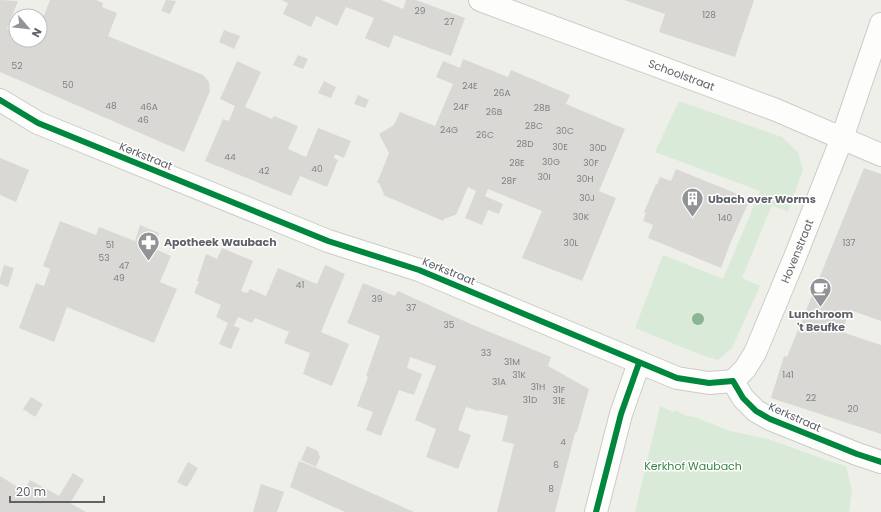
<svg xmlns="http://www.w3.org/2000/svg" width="881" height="512" viewBox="0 0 881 512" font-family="Poppins,sans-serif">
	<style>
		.green { fill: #d9ead8 }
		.building { fill: #d9d8d5 }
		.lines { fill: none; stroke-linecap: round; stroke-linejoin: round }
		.minor-casing { stroke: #cbcbcb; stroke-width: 24 }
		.minor { stroke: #fdfdfc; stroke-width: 22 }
		.cycleway-casing { stroke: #fff; stroke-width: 8 }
		.cycleway { stroke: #00873e; stroke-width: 6 }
		.tree { fill: #8bb490 }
		.labels { text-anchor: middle; stroke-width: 3; stroke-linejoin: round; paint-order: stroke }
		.number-label { font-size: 9px; fill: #7e8084 }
		.street-label { font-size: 11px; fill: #5f6268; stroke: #fff }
		.poi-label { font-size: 11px; font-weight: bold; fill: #5f6268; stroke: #fff; text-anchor: start }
		.park-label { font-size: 11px; fill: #3a8446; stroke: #fff }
	</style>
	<rect width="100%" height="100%" fill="#efefea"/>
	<!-- green -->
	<g class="green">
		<path d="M679 101 782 137 798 152 803 170 788 212 772 205 742 278 760 286 732 348 718 360 704 356 635 328 663 255 723 279 760 191 655 152Z"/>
		<path d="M660 406 673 412 675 410 687 416 695 417 730 431 768 439 829 461 846 466 852 490 849 512H635Z"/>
	</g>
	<!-- building -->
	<g class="building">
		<path d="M0 0 18 1 7 29 16 33V40H40V26L50 0H96L103 3 102 7 117 13 108 36 203 75 209 82 210 91 184 152 0 72Z"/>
		<path d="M166 0 176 1 170 14 161 11Z"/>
		<path d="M281 0H381L403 9 406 0H416L465 18 451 56 394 35 389 48 365 38 374 18 346 7 337 26 316 16 311 27 283 14 288 3Z"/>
		<path d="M624 0H754L735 57 659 32 665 14Z"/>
		<path d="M224 30 240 36 234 49 219 42Z"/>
		<path d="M298 55 308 59 303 69 293 65Z"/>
		<path d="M463 59 508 77 511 70 570 95 566 104 625 129 599 191 616 198 582 281 522 258 542 211 488 189 485 196 503 204 499 214 488 210 482 225 465 218 476 191 468 187 456 215H455L444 219 443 221 383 195 384 194 379 183H377L389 153 379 134 394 125 400 112 435 126 453 84 436 77 443 61 460 68Z"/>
		<path d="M237 61 261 72 245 107 272 119 274 116 298 126 288 149 306 157 318 128 351 141 344 158 335 154 334 158 338 160 327 187 300 176 291 196 205 161 223 119 229 121 235 106 220 99Z"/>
		<path d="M324 81 336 87 331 98 318 93Z"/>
		<path d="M358 95 369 100 365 108 354 104Z"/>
		<path d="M0 158 29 170 16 202 0 195Z"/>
		<path d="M864 168 881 174V321L850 310 842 332 881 345V434L771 398 784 356 787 357Z"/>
		<path d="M676 169 750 199 730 244 721 268 648 238 653 225 643 221 646 213 644 212 656 184 657 185 660 177 671 181Z"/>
		<path d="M60 221 96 235 99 227 135 241 140 225 159 233 153 248 171 256 160 282 177 289 154 343 67 307 54 342 19 328 36 283 44 286 50 269 43 266Z"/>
		<path d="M222 248 253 261 241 291 247 293 250 289 266 296 278 268 317 284 325 265 345 274 321 332 349 344 332 386 303 374 310 353 284 343 289 332 255 318 252 323 238 317 234 326 240 328 231 349 219 344 228 323 216 317 221 305 194 293 199 281H197L206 254 217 259Z"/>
		<path d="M4 265 14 268 8 287 0 284V279Z"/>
		<path d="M363 283 395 296 398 291 473 325 551 357 548 366 589 389 577 432 575 433 555 512H497L514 444 502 441 508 416 480 410 478 411 466 407 458 430 471 435 458 469 426 457 436 429 415 420 436 366 410 357 407 368 422 374 414 395 399 390 381 436 366 430 373 412 357 406 368 377 366 376 380 336 347 323Z"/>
		<path d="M31 397 43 404 35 417 23 409Z"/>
		<path d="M307 446 318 451 320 457 316 467 301 460Z"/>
		<path d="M299 461 314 467 414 512H345L318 500 290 487Z"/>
		<path d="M188 462 198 468 187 487 177 482Z"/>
		<path d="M73 473 84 480 70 503 86 512H0V476L24 491 30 480 59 496Z"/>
		<path d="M261 484 284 492 277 512H253Z"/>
	</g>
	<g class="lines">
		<defs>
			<g id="minor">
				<path id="s1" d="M480 0 776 110 881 155"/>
				<path d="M0 100 38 123 328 241 419 270 677 378 709 383 733 381"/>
				<path id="s2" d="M733 381 745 369 755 353 795 257 842 138 881 24"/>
				<path d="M733 381 743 398 756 411 770 419 857 454 881 462"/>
				<path d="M596 512 621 414 639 363"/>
			</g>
		</defs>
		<!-- minor casing -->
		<use href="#minor" class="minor-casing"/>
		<!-- minor -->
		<use href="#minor" class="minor"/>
		<defs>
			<g id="cycleway">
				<path d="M0 100 38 123 328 241 419 270 677 378 709 383 733 381 743 398 756 411 770 419 857 454 881 462"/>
				<path d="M596 512 621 414 639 363"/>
			</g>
		</defs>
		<!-- cycleway casing -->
		<use href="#cycleway" class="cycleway-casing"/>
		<!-- cycleway -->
		<use href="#cycleway" class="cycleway"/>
	</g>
	<!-- trees -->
	<circle class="tree" cx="698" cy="319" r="6"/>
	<!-- icons -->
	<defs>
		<symbol id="building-pin" viewBox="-11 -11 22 30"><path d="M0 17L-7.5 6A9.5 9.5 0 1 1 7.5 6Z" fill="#919396" stroke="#fff"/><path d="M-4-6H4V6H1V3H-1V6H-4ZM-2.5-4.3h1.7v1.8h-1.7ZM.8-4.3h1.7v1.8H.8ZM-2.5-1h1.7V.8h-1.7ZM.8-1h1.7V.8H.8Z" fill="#fff"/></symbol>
		<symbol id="pharmacy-pin" viewBox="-11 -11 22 30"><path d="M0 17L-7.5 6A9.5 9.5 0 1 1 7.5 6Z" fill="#919396" stroke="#fff"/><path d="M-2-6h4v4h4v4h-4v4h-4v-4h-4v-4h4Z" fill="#fff"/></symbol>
		<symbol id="cafe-pin" viewBox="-11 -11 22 30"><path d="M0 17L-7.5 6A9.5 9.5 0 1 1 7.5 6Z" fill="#919396" stroke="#fff"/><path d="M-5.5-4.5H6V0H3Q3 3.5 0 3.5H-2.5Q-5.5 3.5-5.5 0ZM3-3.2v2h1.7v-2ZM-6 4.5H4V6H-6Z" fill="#fff"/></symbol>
	</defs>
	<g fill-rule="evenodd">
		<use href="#building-pin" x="680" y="186" width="25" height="34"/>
		<use href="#pharmacy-pin" x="136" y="230" width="25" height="34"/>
		<use href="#cafe-pin" x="808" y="276" width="25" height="34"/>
	</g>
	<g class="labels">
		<!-- number labels -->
		<g class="number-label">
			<text x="420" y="14">29</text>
			<text x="709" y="18">128</text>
			<text x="449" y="25">27</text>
			<text x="17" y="69">52</text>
			<text x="68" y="88">50</text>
			<text x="470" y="89">24E</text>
			<text x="502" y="96">26A</text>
			<text x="111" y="109">48</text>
			<text x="149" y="110">46A</text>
			<text x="461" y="110">24F</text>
			<text x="542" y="111">28B</text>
			<text x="494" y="115">26B</text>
			<text x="143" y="123">46</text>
			<text x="534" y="129">28C</text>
			<text x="449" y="133">24G</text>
			<text x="565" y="134">30C</text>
			<text x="485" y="138">26C</text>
			<text x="525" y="147">28D</text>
			<text x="560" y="150">30E</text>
			<text x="598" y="151">30D</text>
			<text x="230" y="160">44</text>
			<text x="551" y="165">30G</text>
			<text x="517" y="166">28E</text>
			<text x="591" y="166">30F</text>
			<text x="317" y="172">40</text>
			<text x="264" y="174">42</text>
			<text x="544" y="180">30I</text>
			<text x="585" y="182">30H</text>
			<text x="509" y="184">28F</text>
			<text x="587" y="201">30J</text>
			<text x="581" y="220">30K</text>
			<text x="725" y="221">140</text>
			<text x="571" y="246">30L</text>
			<text x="849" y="246">137</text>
			<text x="110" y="248">51</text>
			<text x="104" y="261">53</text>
			<text x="124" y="269">47</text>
			<text x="119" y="281">49</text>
			<text x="300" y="288">41</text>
			<text x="377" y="302">39</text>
			<text x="411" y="311">37</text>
			<text x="449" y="328">35</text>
			<text x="486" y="356">33</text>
			<text x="512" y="365">31M</text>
			<text x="519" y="378">31K</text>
			<text x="788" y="378">141</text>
			<text x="499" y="385">31A</text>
			<text x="538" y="390">31H</text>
			<text x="559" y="393">31F</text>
			<text x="811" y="401">22</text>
			<text x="530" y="403">31D</text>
			<text x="559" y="404">31E</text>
			<text x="853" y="412">20</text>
			<text x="563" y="445">4</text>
			<text x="556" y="468">6</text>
			<text x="551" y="492">8</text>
		</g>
		<!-- street labels -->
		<g class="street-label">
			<text dy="4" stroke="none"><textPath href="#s1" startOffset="215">Schoolstraat</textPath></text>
			<text transform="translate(146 156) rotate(22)" y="4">Kerkstraat</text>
			<text dy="4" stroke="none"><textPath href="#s2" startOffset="146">Hovenstraat</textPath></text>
			<text transform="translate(449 271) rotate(22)" y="4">Kerkstraat</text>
			<text transform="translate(795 417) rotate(24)" y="4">Kerkstraat</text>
		</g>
		<!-- poi labels -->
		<g class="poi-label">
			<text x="708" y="203">Ubach over Worms</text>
			<text x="164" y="246">Apotheek Waubach</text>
			<text x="821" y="318" text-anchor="middle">Lunchroom<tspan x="821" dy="13">'t Beufke</tspan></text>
		</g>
		<!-- park labels -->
		<g class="park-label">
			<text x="693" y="470">Kerkhof Waubach</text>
		</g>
	</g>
	<!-- north arrow -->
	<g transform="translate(28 28) rotate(118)"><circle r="19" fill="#ffffff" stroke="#bfc0c3"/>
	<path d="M0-3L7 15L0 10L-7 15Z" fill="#919396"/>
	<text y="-6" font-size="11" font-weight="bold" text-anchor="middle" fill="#5f6268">N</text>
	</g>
	<!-- scale -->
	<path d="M10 496v6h94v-6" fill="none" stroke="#5f6268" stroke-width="2"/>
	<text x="16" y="496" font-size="12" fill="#5f6268" stroke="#ffffff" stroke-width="3" paint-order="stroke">20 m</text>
</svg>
